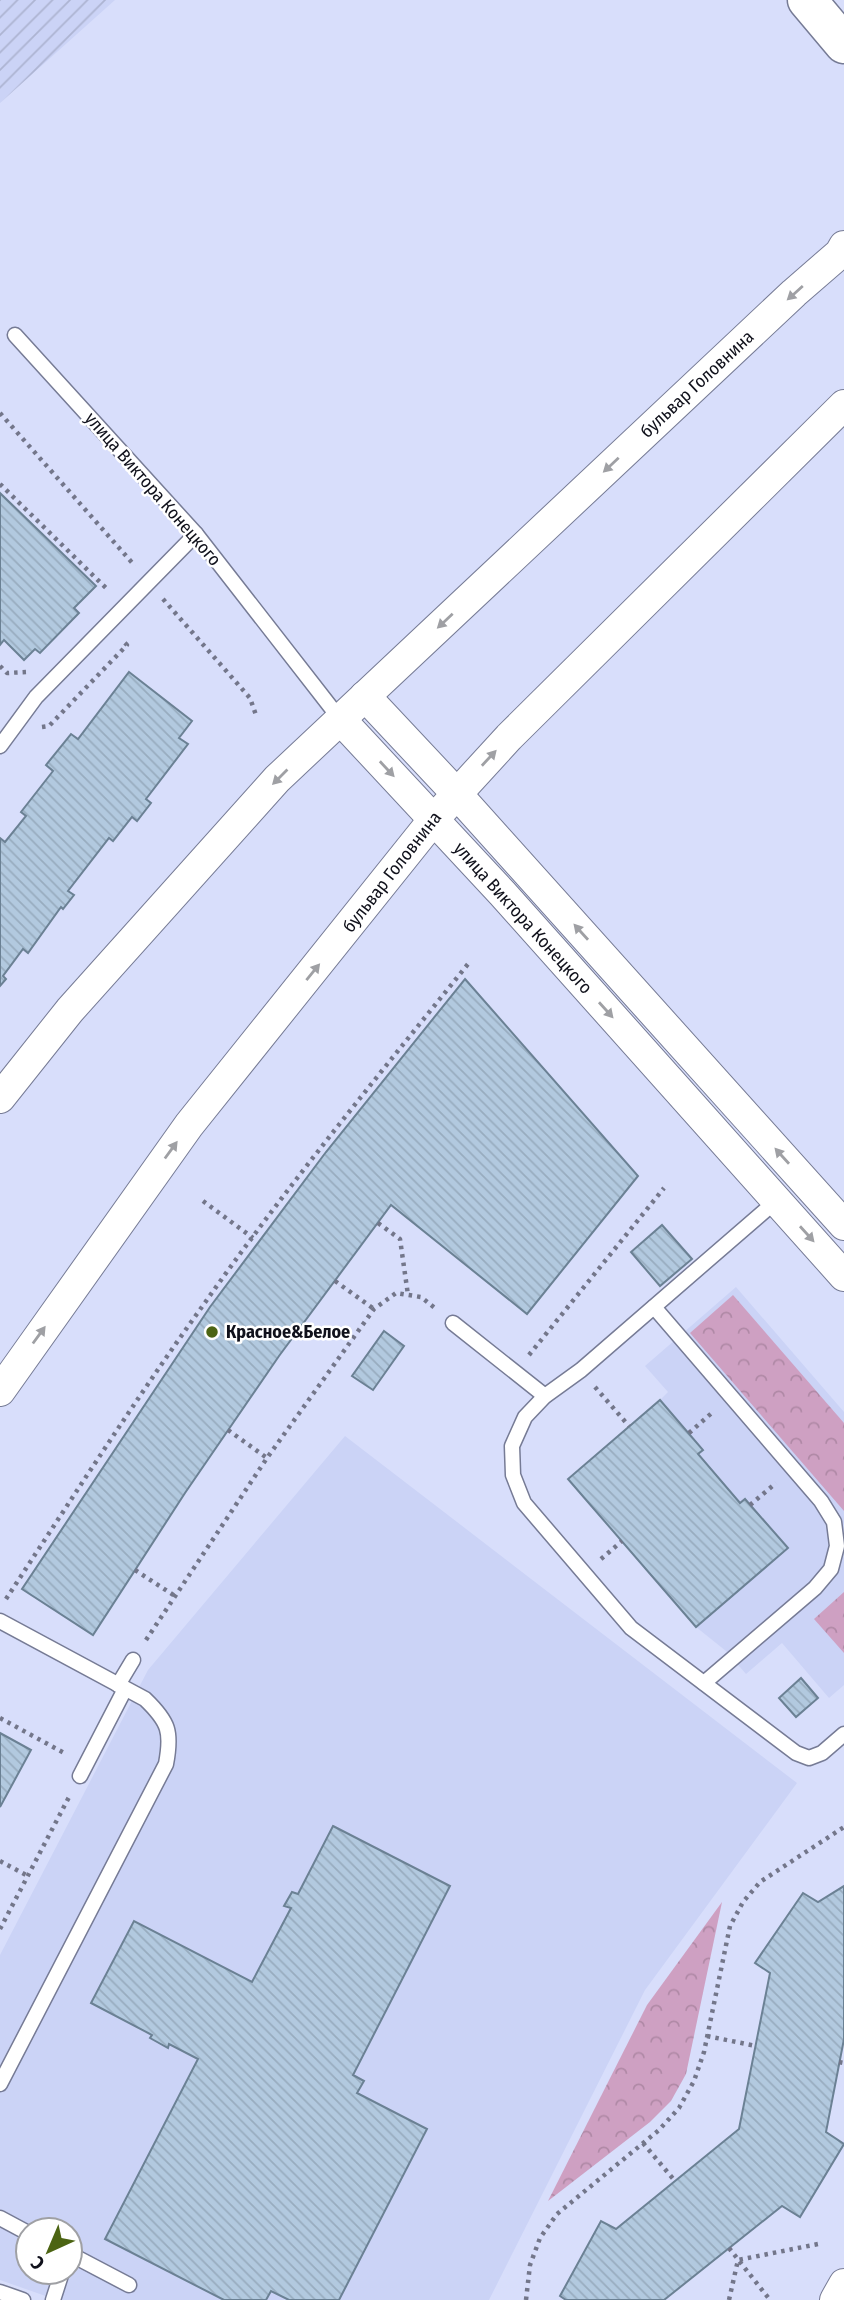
<svg xmlns="http://www.w3.org/2000/svg" width="844" height="2300" viewBox="0 0 844 2300" font-family="'Fira Sans Condensed',sans-serif">
	<style>
		.built { fill: #cbd3f6; fill-rule: evenodd }
		.industrial { fill: url(#industrial-furrows) }
		.park { fill: url(#park-crowns) }
		.building { fill: url(#building-back-hatch); stroke: #6b8194; stroke-width: 2 }
		.lines { fill: none; stroke-linecap: round; stroke-linejoin: round }
		.service-casing { stroke: #767b95; stroke-width: 17 }
		.minor-casing { stroke: #767b95; stroke-width: 32 }
		.secondary-casing { stroke: #767b95; stroke-width: 41 }
		.path { stroke: #73768a; stroke-width: 4.5; stroke-dasharray: 3.5 5; stroke-linecap: butt }
		.service { stroke: #fff; stroke-width: 14 }
		.minor { stroke: #fff; stroke-width: 30 }
		.secondary { stroke: #fff; stroke-width: 38 }
		.oneway { fill: #9fa0a4 }
		.poi-dot { fill: #4c6413; stroke: #fff; stroke-width: 2.5 }
		.labels { text-anchor: middle; stroke-width: 5; stroke-linejoin: round; paint-order: stroke }
		.street-label { font-size: 18px; fill: #10111b; stroke: #fff }
		.poi-label { font-size: 18px; font-weight: bold; fill: #10111b; stroke: #fff; text-anchor: start }
	</style>
	<defs>
		<pattern id="industrial-furrows" width="10" height="10" patternUnits="userSpaceOnUse" patternTransform="scale(1.75)"><rect width="10" height="10" fill="#cbd3f6"/><path d="M-1 1l2-2M0 10L10 0M9 11l2-2" fill="none" stroke="#adb4d2"/></pattern>
		<pattern id="park-crowns" width="20" height="18" patternUnits="userSpaceOnUse" patternTransform="scale(1.75)"><rect width="20" height="18" fill="#cea0c2"/><path d="M2 6a3 3 0 1 1 6 0M12 15a3 3 0 1 1 6 0" fill="none" stroke="#b089a6"/></pattern>
		<pattern id="building-back-hatch" width="6" height="6" patternUnits="userSpaceOnUse" patternTransform="scale(1.75)"><rect width="6" height="6" fill="#b2c9df"/><path d="M-1 5l2 2M0 0l6 6M5-1l2 2" fill="none" stroke="#98acbf"/></pattern>
	</defs>
	<rect width="100%" height="100%" fill="#d8defb"/>
	<!-- built -->
	<g class="built">
		<path d="M736 1287 844 1412V1685L829 1698 782 1643 746 1674 726 1651 696 1627 788 1548 745 1499 740 1503 698 1454 703 1450 660 1400 668 1392 645 1366Z"/>
		<path d="M345 1436 797 1783 645 1990 489 2300H57L0 2280V1955L148 1670ZM28 2230H70V2272H28Z"/>
	</g>
	<!-- industrial -->
	<path class="industrial" d="M0 0H115L0 103Z"/>
	<!-- park -->
	<g class="park">
		<path d="M733 1295 844 1423V1511L690 1333Z"/>
		<path d="M844 1592V1653L814 1619Z"/>
		<path d="M722 1902 686 2074 671 2101 650 2122 548 2201 647 2005Z"/>
	</g>
	<!-- building -->
	<g class="building">
		<path d="M0 493 96 586 74 608 79 613 40 653 35 649 24 660 4 640 0 645Z"/>
		<path d="M129 672 192 721 179 738 188 744 146 799 151 803 137 821 132 817 113 841 109 838 68 891 74 895 63 909 61 907 28 953 23 949 3 976 6 979 0 986V838L5 842 26 816 21 812 53 771 46 765 71 734 78 739Z"/>
		<path d="M465 979 638 1176 527 1314 391 1205 279 1356 185 1493 93 1635 22 1589 210 1307 326 1152Z"/>
		<path d="M662 1225 692 1259 660 1286 631 1252Z"/>
		<path d="M384 1331 404 1346 373 1390 352 1376Z"/>
		<path d="M660 1400 703 1450 698 1454 740 1503 745 1499 788 1548 696 1627 568 1479Z"/>
		<path d="M801 1678 818 1698 796 1717 779 1698Z"/>
		<path d="M0 1733 31 1750 0 1807Z"/>
		<path d="M333 1826 450 1886 353 2075 364 2081 357 2093 427 2129 339 2300H289L271 2291 266 2300H224L105 2239 198 2059 169 2044 168 2048 150 2038 152 2035 91 2003 134 1921 252 1982 291 1908 284 1906 292 1892 298 1894Z"/>
		<path d="M844 1886V2039L826 2132 844 2144 800 2217 782 2206 664 2300H566L560 2296 601 2221 616 2229 739 2129 770 1973 755 1963 803 1893 818 1902Z"/>
	</g>
	<g class="lines">
		<defs>
			<g id="service">
				<path d="M15 335 196 534 340 719"/>
				<path d="M0 746 36 697 196 534"/>
				<path d="M776 1201 581 1370 545 1396 525 1417 512 1446 513 1475 524 1503 631 1628 796 1753 809 1758 822 1753 844 1734"/>
				<path d="M654 1307 821 1501 834 1522 837 1546 831 1569 815 1588 704 1683"/>
				<path d="M453 1323 545 1396"/>
				<path d="M0 1621 145 1699C169 1722 172 1732 166 1764L0 2084"/>
				<path d="M118 1685 133 1660"/>
				<path d="M80 1776 125 1689"/>
				<path d="M0 2218 28 2233"/>
				<path d="M70 2254 129 2285"/>
				<path d="M0 2292 23 2300"/>
				<path d="M53 2300 62 2272"/>
			</g>
			<g id="minor">
				<path d="M365 696 456 793 844 1225"/>
				<path d="M340 719 502 893 844 1276"/>
				<path d="M0 1098 70 1010 277 779 794 293 840 253 844 246"/>
				<path d="M0 1391 189 1125 434 819 509 737 844 405"/>
				<path d="M835 2300 844 2284"/>
			</g>
			<path id="secondary" d="M807 0 844 44"/>
		</defs>
		<!-- service casing -->
		<use href="#service" class="service-casing"/>
		<!-- minor casing -->
		<use href="#minor" class="minor-casing"/>
		<!-- secondary casing -->
		<use href="#secondary" class="secondary-casing"/>
		<!-- path -->
		<g class="path">
			<path d="M0 413 135 566"/>
			<path d="M0 484 109 591"/>
			<path d="M163 599 250 698 257 718"/>
			<path d="M0 666 7 673 26 672"/>
			<path d="M42 727 49 726 127 645 123 641"/>
			<path d="M203 1201 253 1238"/>
			<path d="M378 1223 400 1239 408 1295"/>
			<path d="M335 1281 374 1309"/>
			<path d="M529 1355 664 1188"/>
			<path d="M595 1387 629 1426"/>
			<path d="M228 1430 267 1458"/>
			<path d="M689 1433 714 1411"/>
			<path d="M750 1505 776 1483"/>
			<path d="M601 1559 622 1541"/>
			<path d="M135 1570 175 1596"/>
			<path d="M6 1599C71 1500 135 1400 204 1304 287 1186 378 1076 468 964"/>
			<path d="M146 1640 267 1458 374 1309 396 1293 421 1297 436 1309"/>
			<path d="M0 1718 66 1754"/>
			<path d="M0 1861 28 1876"/>
			<path d="M0 1929 69 1797"/>
			<path d="M707 2036 756 2046"/>
			<path d="M839 2062 844 2063"/>
			<path d="M643 2143 675 2181"/>
			<path d="M729 2248 770 2300"/>
			<path d="M526 2300 530 2265 540 2238 557 2214 659 2130 679 2108 694 2081 704 2052 730 1926 743 1902 760 1882 844 1827"/>
			<path d="M729 2300 738 2260 818 2244"/>
		</g>
		<!-- service -->
		<use href="#service" class="service"/>
		<!-- minor -->
		<use href="#minor" class="minor"/>
		<!-- secondary -->
		<use href="#secondary" class="secondary"/>
	</g>
	<!-- one-way arrows -->
	<defs><path id="oneway-solid" d="M-6-.8H1V-3.2L6.5 0L1 3.2V.8H-6Z" transform="scale(1.75)"/></defs>
	<g class="oneway">
		<use href="#oneway-solid" transform="translate(795 293) rotate(138)"/>
		<use href="#oneway-solid" transform="translate(611 465) rotate(137)"/>
		<use href="#oneway-solid" transform="translate(445 621) rotate(137)"/>
		<use href="#oneway-solid" transform="translate(489 758) rotate(-47)"/>
		<use href="#oneway-solid" transform="translate(387 769) rotate(47)"/>
		<use href="#oneway-solid" transform="translate(280 777) rotate(135)"/>
		<use href="#oneway-solid" transform="translate(581 932) rotate(-132)"/>
		<use href="#oneway-solid" transform="translate(313 972) rotate(-51)"/>
		<use href="#oneway-solid" transform="translate(606 1010) rotate(48)"/>
		<use href="#oneway-solid" transform="translate(171 1150) rotate(-54)"/>
		<use href="#oneway-solid" transform="translate(782 1156) rotate(-132)"/>
		<use href="#oneway-solid" transform="translate(807 1234) rotate(48)"/>
		<use href="#oneway-solid" transform="translate(39 1335) rotate(-54)"/>
	</g>
	<!-- markers -->
	<circle class="poi-dot" cx="212" cy="1332" r="7"/>
	<g class="labels">
		<!-- street labels -->
		<g class="street-label">
			<text transform="translate(697 384) rotate(-43)" y="6">бульвар Головнина</text>
			<text transform="translate(153 489) rotate(49)" y="6">улица Виктора Конецкого</text>
			<text transform="translate(392 872) rotate(-52)" y="6">бульвар Головнина</text>
			<text transform="translate(523 918) rotate(48)" y="6">улица Виктора Конецкого</text>
		</g>
		<!-- poi labels -->
		<g class="poi-label">
			<text x="226" y="1338">Красное&amp;Белое</text>
		</g>
	</g>
	<!-- north arrow -->
	<g transform="translate(49 2251) rotate(224)"><circle r="33" fill="#ffffff" stroke="#9fa0a4" stroke-width="2"/>
	<path d="M0-5L12 26L0 18L-12 26Z" fill="#4c6413"/>
	<text y="-10" font-size="19" font-weight="bold" text-anchor="middle" fill="#10111b">С</text>
	</g>
</svg>
